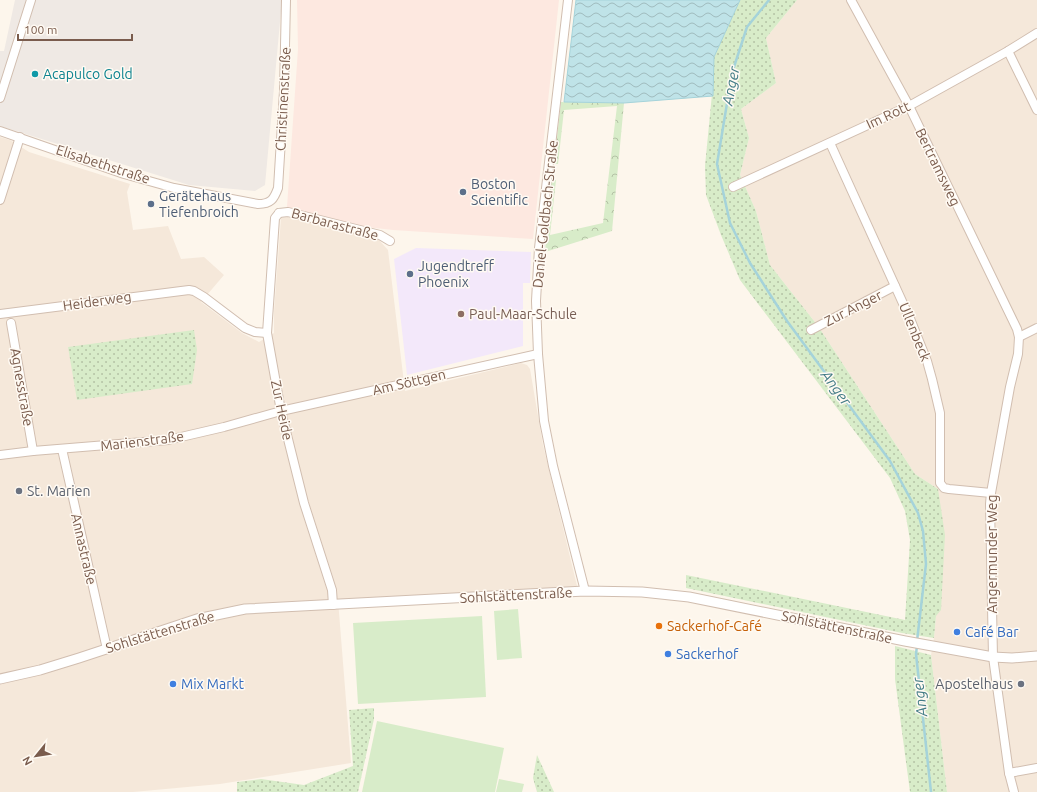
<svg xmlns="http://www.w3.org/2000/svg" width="1037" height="792" viewBox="0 0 1037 792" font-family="Ubuntu,sans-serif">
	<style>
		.residential { fill: #f5e8da }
		.commercial { fill: #fde8e0 }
		.industrial { fill: #efe9e4 }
		.education { fill: #f3e8fa }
		.grass { fill: url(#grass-dots) }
		.forest { fill: url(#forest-crowns) }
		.park { fill: #d8ecc9 }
		.water { fill: url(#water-waves); stroke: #a5d3da }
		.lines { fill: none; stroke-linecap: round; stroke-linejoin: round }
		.stream { stroke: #a5d3da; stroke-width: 2.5 }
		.minor-casing { stroke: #d1beb0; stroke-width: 10 }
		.tertiary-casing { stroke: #d1beb0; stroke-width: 11 }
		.minor { stroke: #fff; stroke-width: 8 }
		.tertiary { stroke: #fff; stroke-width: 9 }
		.culture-dot { fill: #0f9aa8; stroke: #fffaf3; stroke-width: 1.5 }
		.service-dot { fill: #5c6f8a; stroke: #fffaf3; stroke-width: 1.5 }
		.education-dot { fill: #8d6e63; stroke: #fffaf3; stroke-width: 1.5 }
		.worship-dot { fill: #6b7280; stroke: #fffaf3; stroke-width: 1.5 }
		.food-dot { fill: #e8710a; stroke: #fffaf3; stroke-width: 1.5 }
		.shop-dot { fill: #3f7fe0; stroke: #fffaf3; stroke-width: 1.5 }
		.labels { text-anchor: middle; stroke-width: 3; stroke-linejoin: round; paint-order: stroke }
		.culture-label { font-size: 14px; fill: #0d838f; stroke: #fffaf3; text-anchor: start }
		.street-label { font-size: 14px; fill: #7a5c4d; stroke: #fffaf3 }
		.service-label { font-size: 14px; fill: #4e5e75; stroke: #fffaf3; text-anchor: start }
		.education-label { font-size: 14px; fill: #785e54; stroke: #fffaf3; text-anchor: start }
		.worship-label { font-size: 14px; fill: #5b616d; stroke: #fffaf3; text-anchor: start }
		.food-label { font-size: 14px; fill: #c56008; stroke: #fffaf3; text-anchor: start }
		.shop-label { font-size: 14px; fill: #366cbe; stroke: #fffaf3; text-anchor: start }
		.water-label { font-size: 15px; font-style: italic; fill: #437c86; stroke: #fffaf3 }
	</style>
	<defs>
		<pattern id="grass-dots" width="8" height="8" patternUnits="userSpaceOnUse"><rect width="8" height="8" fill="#d8ecc9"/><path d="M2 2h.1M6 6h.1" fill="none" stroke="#b4c2a5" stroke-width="1.8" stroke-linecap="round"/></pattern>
		<pattern id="forest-crowns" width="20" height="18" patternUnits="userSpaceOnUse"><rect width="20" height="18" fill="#d8ecc9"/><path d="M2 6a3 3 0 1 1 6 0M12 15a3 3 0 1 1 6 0" fill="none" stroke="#b4c2a5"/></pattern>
		<pattern id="water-waves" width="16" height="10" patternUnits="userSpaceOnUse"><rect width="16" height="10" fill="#bfe3e8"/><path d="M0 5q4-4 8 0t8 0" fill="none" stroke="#a0bbbe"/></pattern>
	</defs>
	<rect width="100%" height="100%" fill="#fdf6ec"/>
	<!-- residential -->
	<g class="residential">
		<path d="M797 0H1037V792H947L931 655 934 638 936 616 938 489 915 474 818 326 770 265 756 211 740 175 749 138 741 109 776 83 766 38Z"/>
		<path d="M0 137 10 140 29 152 130 184 127 192 133 230 168 226 181 259 204 257 224 275 201 302 242 333 259 342 274 333V312L281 218 288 217 378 239 388 250 405 391 521 363 527 365 530 369 543 445 578 590 338 600 351 763 220 784 133 792H0Z"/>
	</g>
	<!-- commercial -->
	<path class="commercial" d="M297 0H559L533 239 393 230 366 227 287 207 298 49Z"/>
	<!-- industrial -->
	<path class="industrial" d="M15 0H282L265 185 255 191 189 185 0 126V51H4Z"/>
	<!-- education -->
	<path class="education" d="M416 248 531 252 530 283H523V346L407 375 394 259Z"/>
	<!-- grass -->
	<g class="grass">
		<path d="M740 0H797L766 38 776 83 741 109 749 138 740 175 756 211 770 265 818 326 915 474 938 489 945 535 941 610 936 616 934 638 902 633 686 588V575L905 620 910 540 905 511 890 478 740 280 721 235 706 195 705 166 712 94 714 57Z"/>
		<path d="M194 330 197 350 192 384 77 400 68 347Z"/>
		<path d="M895 646 931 655 947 792H910L895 679Z"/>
		<path d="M374 708V719L358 792H237V782L261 779 304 785 353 766 349 710Z"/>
		<path d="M537 755 554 792H537L533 778Z"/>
	</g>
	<!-- forest -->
	<path class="forest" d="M561 102 624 103 612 231 545 252 551 179 556 180 550 235 603 223 617 106 564 110 558 164H554Z"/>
	<!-- park -->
	<g class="park">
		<path d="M518 609 522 658 497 660 494 611Z"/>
		<path d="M482 616 486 697 358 704 353 623Z"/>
		<path d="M377 721 504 748 495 792H362Z"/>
		<path d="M499 779 524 784 522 792H496Z"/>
	</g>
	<!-- water -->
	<path class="water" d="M576 0H740L714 57 713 96 624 103 564 102Z"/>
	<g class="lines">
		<!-- stream -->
		<g class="stream">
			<path d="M769 0 747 27 732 73 717 164 730 223 750 263 787 321 890 461 918 513 923 531 926 564 917 641"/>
			<path d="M917 646 916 654 931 792"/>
		</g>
		<defs>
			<g id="minor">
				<path d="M568 0 539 248 536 301 538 354 544 421 553 466 585 591"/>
				<path d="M851 0 909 106 1017 329 1019 337"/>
				<path d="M1008 51 1037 110"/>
				<path d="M0 98 31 0"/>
				<path d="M0 131 124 174 174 188 258 204C271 204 274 199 278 188L284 91 286 0"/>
				<path d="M830 143 911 321 927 361 932 379 940 413V483L944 488 949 489 991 493"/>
				<path d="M733 187 909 106 1008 51 1037 33"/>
				<path d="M0 200 20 137"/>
				<path d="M279 213 275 218 267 333 281 411 304 503 332 590 333 605"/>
				<path d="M279 213 288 212 380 235 390 241"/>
				<path d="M0 314 189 290 194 291 204 297 245 328 255 332 267 333"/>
				<path d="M11 323 33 451"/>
				<path d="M811 330 895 286"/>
				<path d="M62 449 107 649"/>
				<path d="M0 455 33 451 168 440 224 427 281 411 538 354"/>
				<path d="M1009 773 1037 768"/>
				<path d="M1014 792 1009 773 993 657 990 504 991 493 1010 387 1018 354 1019 337 1037 328"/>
			</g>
			<path id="tertiary" d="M0 679 40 670 79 658 197 619 245 609 585 591 642 592 689 597 905 641 993 657 1012 658 1037 656"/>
		</defs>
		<!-- minor casing -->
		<use href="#minor" class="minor-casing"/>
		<!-- tertiary casing -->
		<use href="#tertiary" class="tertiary-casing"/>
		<!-- minor -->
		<use href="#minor" class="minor"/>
		<!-- tertiary -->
		<use href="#tertiary" class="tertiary"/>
	</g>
	<!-- markers -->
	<circle class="culture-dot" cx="35" cy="74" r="4"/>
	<g class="service-dot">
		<circle cx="463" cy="192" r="4"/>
		<circle cx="151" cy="204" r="4"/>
		<circle cx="410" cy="274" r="4"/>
	</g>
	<circle class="education-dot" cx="461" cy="314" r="4"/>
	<g class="worship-dot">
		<circle cx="19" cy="491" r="4"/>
		<circle cx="1021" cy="684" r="4"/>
	</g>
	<circle class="food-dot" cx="659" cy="626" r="4"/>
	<g class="shop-dot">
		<circle cx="957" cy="632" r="4"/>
		<circle cx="668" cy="654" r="4"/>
		<circle cx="173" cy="684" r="4"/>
	</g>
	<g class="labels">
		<!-- culture labels -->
		<g class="culture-label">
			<text x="43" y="79">Acapulco Gold</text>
		</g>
		<!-- street labels -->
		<g class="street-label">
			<text transform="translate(283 99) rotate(-87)" y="5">Christinenstraße</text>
			<text transform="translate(888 115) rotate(-25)" y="5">Im Rott</text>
			<text transform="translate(103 164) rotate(18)" y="5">Elisabethstraße</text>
			<text transform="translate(938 167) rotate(64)" y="5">Bertramsweg</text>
			<text transform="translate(545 214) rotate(-84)" y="5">Daniel-Goldbach-Straße</text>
			<text transform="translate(335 224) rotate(15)" y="5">Barbarastraße</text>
			<text transform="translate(97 301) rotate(-8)" y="5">Heiderweg</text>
			<text transform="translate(853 308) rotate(-27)" y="5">Zur Anger</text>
			<text transform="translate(915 332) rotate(68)" y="5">Ullenbeck</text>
			<text transform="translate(409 382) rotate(-13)" y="5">Am Söttgen</text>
			<text transform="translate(22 387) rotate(80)" y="5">Agnesstraße</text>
			<text transform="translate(282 410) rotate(78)" y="5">Zur Heide</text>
			<text transform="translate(142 441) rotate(-7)" y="5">Marienstraße</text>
			<text transform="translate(84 549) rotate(77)" y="5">Annastraße</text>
			<text transform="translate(992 554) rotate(-90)" y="5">Angermunder Weg</text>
			<text transform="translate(516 595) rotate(-3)" y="5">Sohlstättenstraße</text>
			<text transform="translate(837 627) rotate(12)" y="5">Sohlstättenstraße</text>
			<text transform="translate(160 632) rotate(-17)" y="5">Sohlstättenstraße</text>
		</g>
		<!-- service labels -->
		<g class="service-label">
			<text x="471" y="189">Boston<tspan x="471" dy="16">Scientific</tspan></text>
			<text x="159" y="201">Gerätehaus<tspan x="159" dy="16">Tiefenbroich</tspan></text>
			<text x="418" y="271">Jugendtreff<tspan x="418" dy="16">Phoenix</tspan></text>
		</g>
		<!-- education labels -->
		<g class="education-label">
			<text x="469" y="319">Paul-Maar-Schule</text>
		</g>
		<!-- worship labels -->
		<g class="worship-label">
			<text x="27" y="496">St. Marien</text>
			<text x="1013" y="689" text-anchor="end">Apostelhaus</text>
		</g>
		<!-- food labels -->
		<g class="food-label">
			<text x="667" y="631">Sackerhof-Café</text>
		</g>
		<!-- shop labels -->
		<g class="shop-label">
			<text x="965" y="637">Café Bar</text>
			<text x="676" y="659">Sackerhof</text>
			<text x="181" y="689">Mix Markt</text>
		</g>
		<!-- water labels -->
		<g class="water-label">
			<text transform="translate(731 86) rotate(-79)" y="5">Anger</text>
			<text transform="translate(836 388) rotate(54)" y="5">Anger</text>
			<text transform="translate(920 697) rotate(-97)" y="5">Anger</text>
		</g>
	</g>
	<!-- north arrow -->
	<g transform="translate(36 756) rotate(240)" stroke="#fffaf3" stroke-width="3" paint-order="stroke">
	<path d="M0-3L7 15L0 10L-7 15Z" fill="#7a5c4d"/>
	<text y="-6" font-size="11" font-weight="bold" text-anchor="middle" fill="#7a5c4d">N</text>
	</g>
	<!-- scale -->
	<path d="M18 34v6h114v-6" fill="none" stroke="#7a5c4d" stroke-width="2"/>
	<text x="24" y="34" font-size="12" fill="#7a5c4d" stroke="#fffaf3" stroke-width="3" paint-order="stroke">100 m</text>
</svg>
